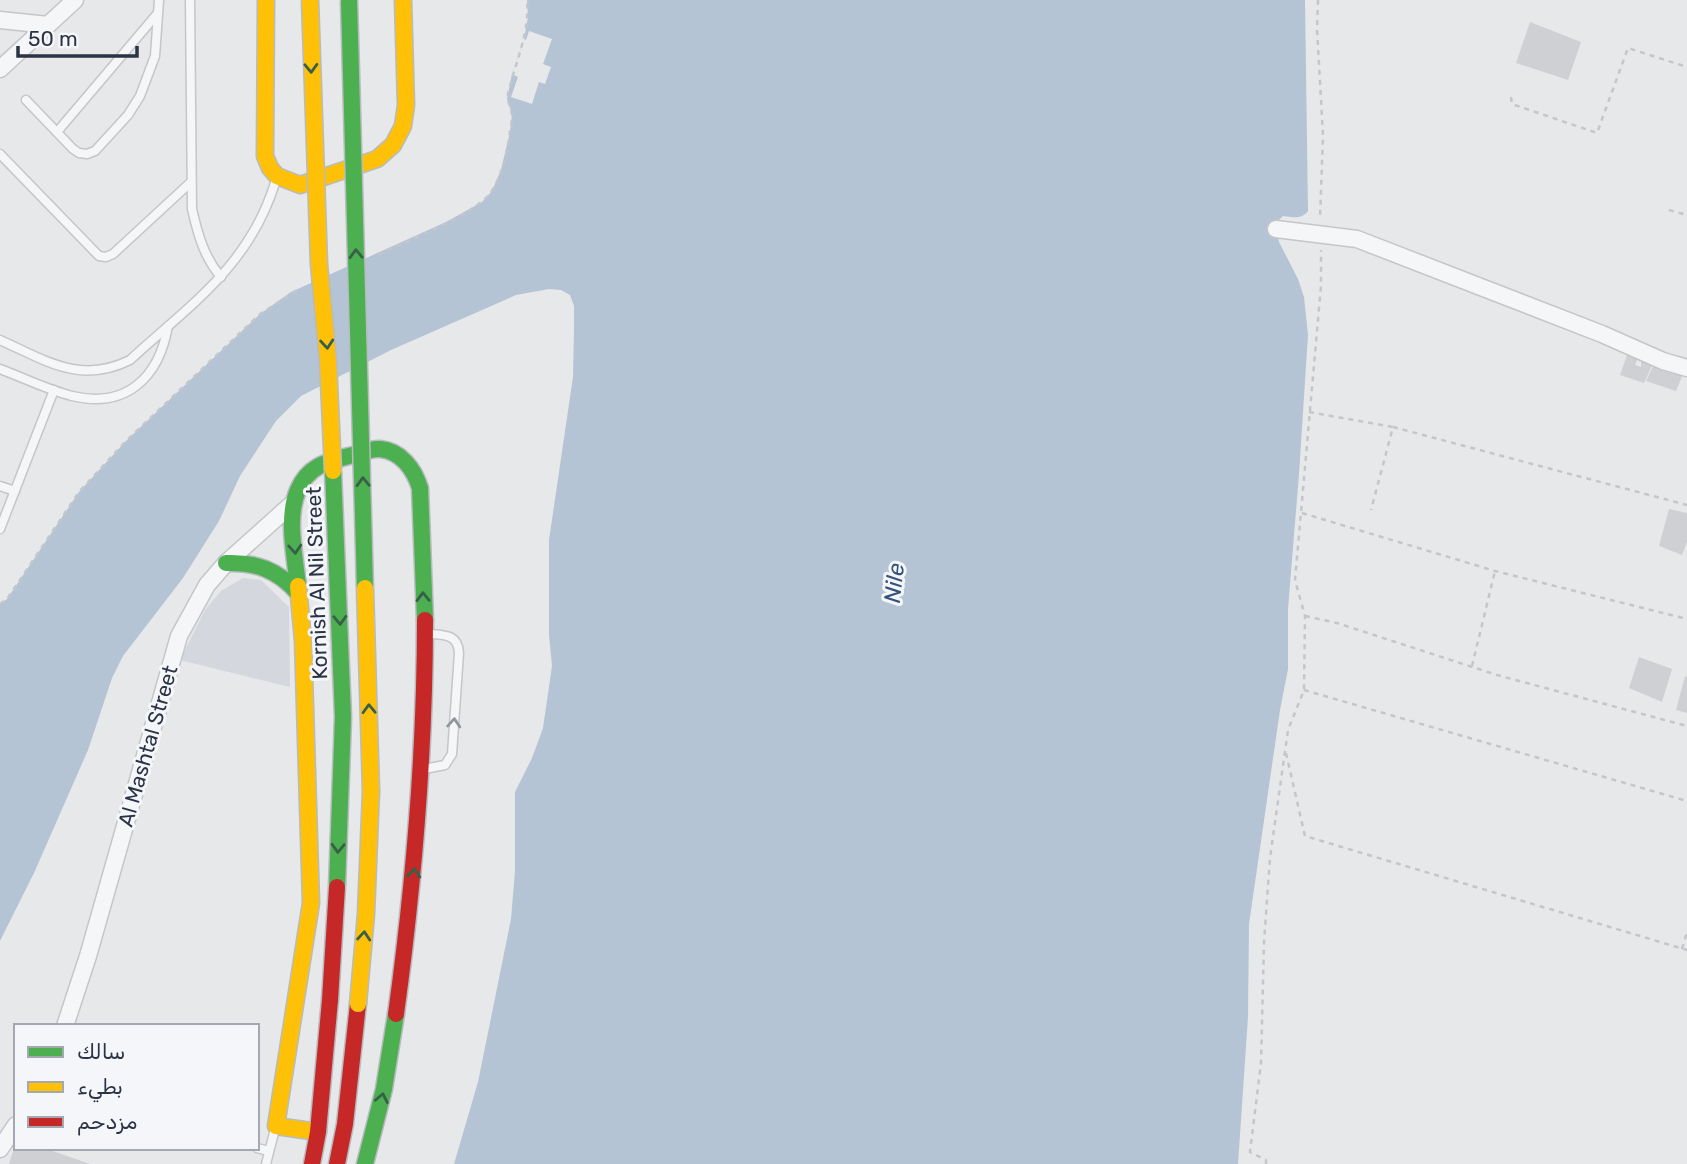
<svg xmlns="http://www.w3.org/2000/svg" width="1687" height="1164" viewBox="0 0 1687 1164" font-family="Rubik,Cairo,sans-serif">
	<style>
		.built { fill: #d4d7dd }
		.water { fill: #b4c4d5 }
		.pier { fill: #e6e8ea }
		.building { fill: #ced0d3 }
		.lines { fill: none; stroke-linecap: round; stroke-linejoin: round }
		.lane-casing { stroke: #c4c6c8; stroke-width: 11 }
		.street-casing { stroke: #c4c6c8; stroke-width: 19 }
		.fast-casing { stroke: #b8bbbf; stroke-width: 19 }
		.slow-casing { stroke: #b8bbbf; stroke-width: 19 }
		.jam-casing { stroke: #b8bbbf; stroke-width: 19 }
		.path { stroke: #c5c6ca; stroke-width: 2.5; stroke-dasharray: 5 5; stroke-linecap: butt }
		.lane { stroke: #f5f6f7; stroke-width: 8 }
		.street { stroke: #f5f6f7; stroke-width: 16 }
		.fast { stroke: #4caf50; stroke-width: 16 }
		.slow { stroke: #ffc107; stroke-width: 16 }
		.jam { stroke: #c62828; stroke-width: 16 }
		.fast-bridge-casing { stroke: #b8bbbf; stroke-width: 19; stroke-linecap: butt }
		.slow-bridge-casing { stroke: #b8bbbf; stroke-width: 19; stroke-linecap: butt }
		.jam-bridge-casing { stroke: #b8bbbf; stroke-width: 19; stroke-linecap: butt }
		.fast-bridge { stroke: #4caf50; stroke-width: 16 }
		.slow-bridge { stroke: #ffc107; stroke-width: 16 }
		.jam-bridge { stroke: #c62828; stroke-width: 16 }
		.oneway { stroke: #375f49 }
		.oneway2 { stroke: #90959e }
		.labels { text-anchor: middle; stroke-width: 6; stroke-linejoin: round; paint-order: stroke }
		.street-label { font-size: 21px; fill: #2b3445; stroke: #f4f6f9 }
		.water-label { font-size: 23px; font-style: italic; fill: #34527a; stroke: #f4f6f9 }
	</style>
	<rect width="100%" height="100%" fill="#e6e8ea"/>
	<!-- built -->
	<path class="built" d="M243 578 261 580 289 607 290 687 180 660 205 610 221 591Z"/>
	<!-- water -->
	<path class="water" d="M527 0H1305L1308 211C1301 220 1293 217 1283 216L1278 221 1276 229 1279 242 1298 279 1304 297 1308 335 1299 474 1288 609V669L1280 710 1249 924 1248 1017 1238 1164H454L478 1082 511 919 515 871V792L532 758 543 728 552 666 549 635V540L573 377 574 328V306L570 295 561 290 549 289 516 295 391 350 301 396 276 421 240 476 219 521 183 578 123 656 112 678 88 750 34 873 0 941V604L7 599 79 492 126 441 260 314 291 292 446 222 482 202 492 191 501 170 510 132 512 114 507 99 512 74 524 39 528 17Z"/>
	<!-- pier -->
	<path class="pier" d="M529 31 552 39 543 64 551 67 545 84 539 82 532 104 511 97 518 77 512 74 524 39 526 40Z"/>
	<!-- building -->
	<g class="building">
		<path d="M1530 22 1581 42 1568 80 1516 63Z"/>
		<path d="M1627 355 1638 358 1635 365 1641 367V359L1653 363 1644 383 1620 375Z"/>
		<path d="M1654 364 1683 374 1676 391 1646 381Z"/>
		<path d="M1669 509 1687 513V542L1682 555 1659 546Z"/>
		<path d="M1639 657 1672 669 1662 702 1629 688Z"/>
		<path d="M1685 676 1687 677V713L1676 710Z"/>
		<path d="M14 1148H44L90 1164H9Z"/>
	</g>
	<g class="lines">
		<defs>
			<g id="lane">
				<path d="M190 0 192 209C198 235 204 257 221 277"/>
				<path d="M26 100 73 149 79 153 87 154 95 151 128 115 140 96 155 56 159 0"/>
				<path d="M57 132 157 14"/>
				<path d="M0 154 99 256 106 257 113 254 191 182"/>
				<path d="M0 340C45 360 80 385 130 360 191 304 249 266 275 183"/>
				<path d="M0 369C24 378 48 390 72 396 127 409 159 377 168 326"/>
				<path d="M0 486 15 491"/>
				<path d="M0 529 54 390"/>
				<path d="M424 769 445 765 452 754 459 653C458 635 446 635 431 634"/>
				<path d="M257 1148 269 1151"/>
				<path d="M266 1164 275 1129"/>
			</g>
			<g id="street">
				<path d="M0 20 48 25"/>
				<path d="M0 69 75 0"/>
				<path d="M1276 229 1357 239 1602 334 1663 361 1687 368"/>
				<path d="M65 1026 88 956 179 636 207 585 226 563 293 503"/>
				<path d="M0 1149 16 1125"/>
			</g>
			<g id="fast">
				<path d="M226 563C256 562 278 570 298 593"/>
				<path d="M298 586C295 556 286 518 298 490 308 466 326 462 349 456 358 454 371 448 380 449 401 451 414 469 420 488L425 620"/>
				<path d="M365 1164 384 1089 396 1014"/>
			</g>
			<g id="slow">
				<path d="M266 0 265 156 270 168 277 176 300 185 377 159 393 145 403 126 406 105 403 0"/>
				<path d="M298 586 303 641 311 903 276 1126 318 1132"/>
			</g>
			<g id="jam">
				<path d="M396 1014C414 883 425 752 425 620"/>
				<path d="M312 1164 318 1132 330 1000"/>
				<path d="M337 1164 345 1124 358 1004"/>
			</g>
		</defs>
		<!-- lane casing -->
		<use href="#lane" class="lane-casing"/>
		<!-- street casing -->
		<use href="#street" class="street-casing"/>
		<!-- fast casing -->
		<use href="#fast" class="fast-casing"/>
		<!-- slow casing -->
		<use href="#slow" class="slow-casing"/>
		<!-- jam casing -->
		<use href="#jam" class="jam-casing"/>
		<!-- path -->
		<g class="path">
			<path d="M1318 0 1317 29 1323 135 1320 219"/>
			<path d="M1511 97 1512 104 1597 133 1628 48 1687 67"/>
			<path d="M1669 210 1687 215"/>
			<path d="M378 254C404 243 476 214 491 192 502 176 508 150 510 131 511 126 512 120 512 115 511 107 507 102 508 94 515 63 530 33 527 0"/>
			<path d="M1309 412 1393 427 1371 510"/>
			<path d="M1393 427 1687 505"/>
			<path d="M1302 513 1495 571 1687 619"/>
			<path d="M0 604 7 599 79 492 126 441 260 314 299 289"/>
			<path d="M1305 616 1337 623 1497 675 1687 726"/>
			<path d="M1472 666 1495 571"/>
			<path d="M1304 690 1687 801"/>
			<path d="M1286 753 1305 836 1687 950"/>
			<path d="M1682 949 1687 932"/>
			<path d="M1266 1164V1160L1250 1152 1261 1063 1264 942 1270 858 1288 730 1304 690 1305 616 1295 580 1321 286V250"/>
		</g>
		<!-- lane -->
		<use href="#lane" class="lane"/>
		<!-- street -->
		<use href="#street" class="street"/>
		<!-- fast -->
		<use href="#fast" class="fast"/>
		<!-- slow -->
		<use href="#slow" class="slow"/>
		<!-- jam -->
		<use href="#jam" class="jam"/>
		<defs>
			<g id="fast-bridge">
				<path d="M349 0 365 588"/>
				<path d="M333 471 343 717 337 887"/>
			</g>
			<g id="slow-bridge">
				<path d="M310 0 319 264 328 361 333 471"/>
				<path d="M358 1004 366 914 371 791 365 588"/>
			</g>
			<path id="jam-bridge" d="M330 1000 337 887"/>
		</defs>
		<!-- fast-bridge casing -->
		<use href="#fast-bridge" class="fast-bridge-casing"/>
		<!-- slow-bridge casing -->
		<use href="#slow-bridge" class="slow-bridge-casing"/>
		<!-- jam-bridge casing -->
		<use href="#jam-bridge" class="jam-bridge-casing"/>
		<!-- fast-bridge -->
		<use href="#fast-bridge" class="fast-bridge"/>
		<!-- slow-bridge -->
		<use href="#slow-bridge" class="slow-bridge"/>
		<!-- jam-bridge -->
		<use href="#jam-bridge" class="jam-bridge"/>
	</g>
	<!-- one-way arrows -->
	<defs><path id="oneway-chevron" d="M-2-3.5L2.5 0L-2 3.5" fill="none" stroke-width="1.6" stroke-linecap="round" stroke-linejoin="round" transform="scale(1.75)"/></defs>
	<g class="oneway">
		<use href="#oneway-chevron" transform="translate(311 68) rotate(88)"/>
		<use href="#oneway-chevron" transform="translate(356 254) rotate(-92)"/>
		<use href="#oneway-chevron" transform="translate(327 344) rotate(85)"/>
		<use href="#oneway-chevron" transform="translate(363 482) rotate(-92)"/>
		<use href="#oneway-chevron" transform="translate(295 549) rotate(86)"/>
		<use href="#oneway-chevron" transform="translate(423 597) rotate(-91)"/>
		<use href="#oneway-chevron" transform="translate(340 620) rotate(88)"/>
		<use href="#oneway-chevron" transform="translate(369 709) rotate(-92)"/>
		<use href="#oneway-chevron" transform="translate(338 848) rotate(92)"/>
		<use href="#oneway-chevron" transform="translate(414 873) rotate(-85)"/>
		<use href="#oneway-chevron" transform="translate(364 936) rotate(-85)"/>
		<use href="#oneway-chevron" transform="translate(382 1098) rotate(-79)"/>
	</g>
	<use class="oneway2" href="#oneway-chevron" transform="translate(454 723) rotate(-86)"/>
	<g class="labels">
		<!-- street labels -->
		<g class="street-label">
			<text transform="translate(317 583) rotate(-92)" y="7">Kornish Al Nil Street</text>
			<text transform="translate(148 746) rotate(-74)" y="7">Al Mashtal Street</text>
		</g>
		<!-- water labels -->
		<g class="water-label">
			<text transform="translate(894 583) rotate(-84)" y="8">Nile</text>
		</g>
	</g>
	<!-- legend -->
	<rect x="14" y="1024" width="245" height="126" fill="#f4f6f9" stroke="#a4a8b1" stroke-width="2"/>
	<rect x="28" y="1047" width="35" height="10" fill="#4caf50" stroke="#a4a8b1" stroke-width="2"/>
	<text x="77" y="1059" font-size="21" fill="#2b3445">سالك</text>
	<rect x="28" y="1082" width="35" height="10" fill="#ffc107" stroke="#a4a8b1" stroke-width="2"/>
	<text x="77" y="1094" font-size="21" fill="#2b3445">بطيء</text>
	<rect x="28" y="1117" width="35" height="10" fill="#c62828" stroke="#a4a8b1" stroke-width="2"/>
	<text x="77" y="1129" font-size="21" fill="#2b3445">مزدحم</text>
	<!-- scale -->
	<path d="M18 46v10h119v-10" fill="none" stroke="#2b3445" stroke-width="3.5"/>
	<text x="28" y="46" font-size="21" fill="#2b3445" stroke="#f4f6f9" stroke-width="5" paint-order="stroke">50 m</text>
</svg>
